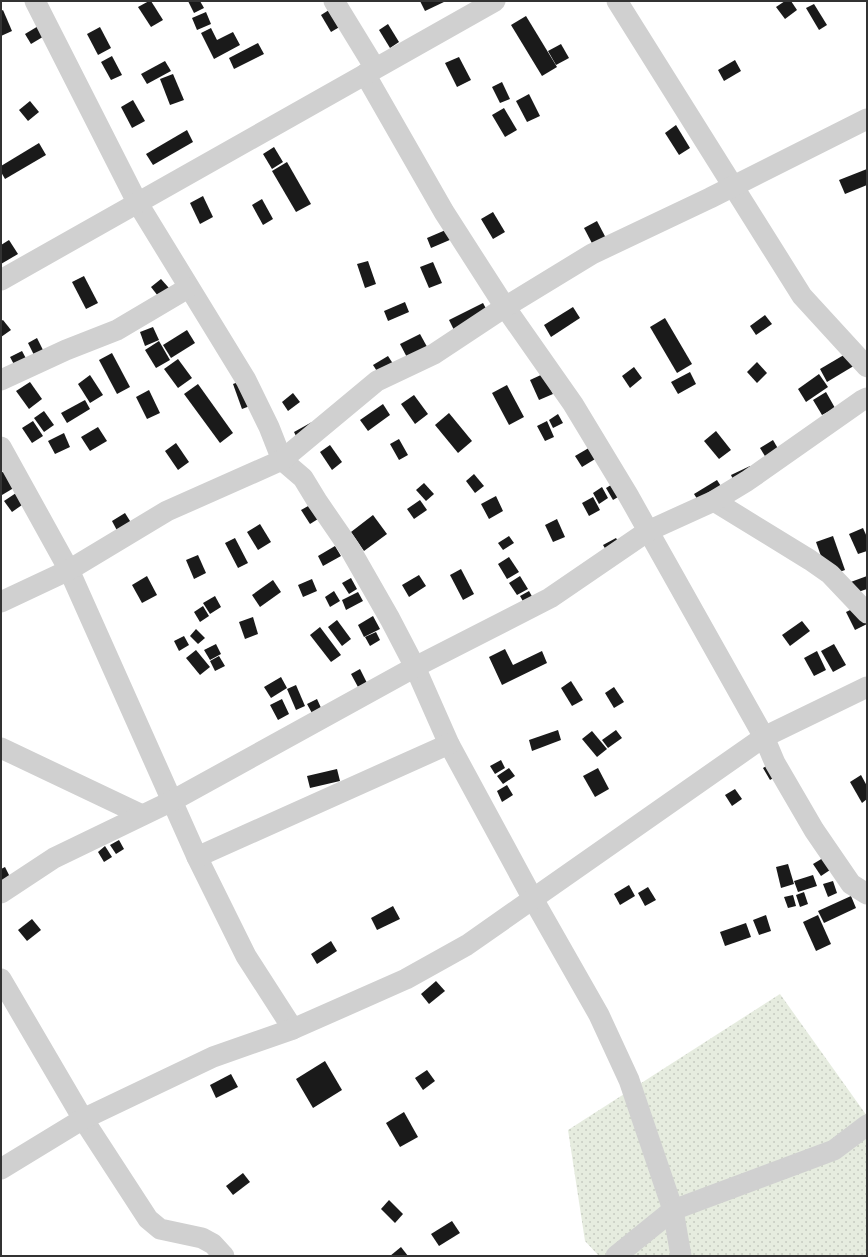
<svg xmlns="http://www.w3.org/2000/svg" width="868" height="1257" viewBox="0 0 868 1257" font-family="Overpass,sans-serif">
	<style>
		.grass { fill: url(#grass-dots) }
		.building { fill: #1a1a1a }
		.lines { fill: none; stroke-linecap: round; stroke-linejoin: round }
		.street { stroke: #d0d0d0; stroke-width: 21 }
	</style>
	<defs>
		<pattern id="grass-dots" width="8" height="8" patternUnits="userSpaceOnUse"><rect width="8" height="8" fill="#e6ecdf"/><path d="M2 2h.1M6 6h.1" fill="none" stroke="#c6cbc0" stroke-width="1.8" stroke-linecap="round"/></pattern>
	</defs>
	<rect width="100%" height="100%" fill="#fff"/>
	<!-- grass -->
	<path class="grass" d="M780 994 867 1116V1256H599L585 1241 568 1130Z"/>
	<!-- building -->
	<g class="building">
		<path d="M149 1H151L163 20 151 27 138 7Z"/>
		<path d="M188 1H200L204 8 194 13Z"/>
		<path d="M420 1H446L425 11Z"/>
		<path d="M785 1H791L797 10 785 19 776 7Z"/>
		<path d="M814 4 827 25 819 30 806 8Z"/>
		<path d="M337 5 348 22 331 32 321 15Z"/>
		<path d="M3 10 12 31 1 36V11Z"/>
		<path d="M206 12 211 24 197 30 192 18Z"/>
		<path d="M526 16 557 67 542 76 511 25Z"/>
		<path d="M388 24 399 42 390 48 379 30Z"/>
		<path d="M40 25 46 35 31 44 25 34Z"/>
		<path d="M100 27 111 48 98 55 87 34Z"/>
		<path d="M211 28 217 40 233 32 240 45 214 59 201 33Z"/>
		<path d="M258 43 264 54 234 69 229 58Z"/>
		<path d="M561 44 569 58 556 65 548 51Z"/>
		<path d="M112 56 122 75 111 80 101 62Z"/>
		<path d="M459 57 471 80 457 87 445 63Z"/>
		<path d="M735 60 741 71 724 81 718 70Z"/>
		<path d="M165 61 171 71 147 84 141 74Z"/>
		<path d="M173 74 184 100 170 105 160 79Z"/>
		<path d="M502 82 510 99 500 103 492 87Z"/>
		<path d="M529 94 540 116 527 122 516 101Z"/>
		<path d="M133 100 145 121 132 128 121 107Z"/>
		<path d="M30 101 39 112 28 121 19 110Z"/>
		<path d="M504 108 517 130 505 137 492 115Z"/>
		<path d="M676 125 690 148 679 155 665 133Z"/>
		<path d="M187 130 193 142 153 165 146 154Z"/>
		<path d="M39 143 46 155 5 179 1 172V166Z"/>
		<path d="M274 147 283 162 272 169 263 154Z"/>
		<path d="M287 162 311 204 296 212 272 171Z"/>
		<path d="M867 169V185L845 194 839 180Z"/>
		<path d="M203 196 213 217 200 224 190 203Z"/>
		<path d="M262 199 273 219 263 225 252 205Z"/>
		<path d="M493 212 505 232 493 239 481 219Z"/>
		<path d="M597 221 608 242 595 249 584 228Z"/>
		<path d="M448 229 452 239 431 248 427 238Z"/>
		<path d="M9 240 18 254 1 264V245Z"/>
		<path d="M368 261 376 284 365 288 357 264Z"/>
		<path d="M433 262 442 283 429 288 420 267Z"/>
		<path d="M84 276 98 303 86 309 72 282Z"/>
		<path d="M161 279 176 296 165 305 151 287Z"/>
		<path d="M405 302 409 312 388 321 384 311Z"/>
		<path d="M483 303 489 314 455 332 449 320Z"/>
		<path d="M573 307 580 318 551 337 544 325Z"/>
		<path d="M765 315 772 324 756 335 750 326Z"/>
		<path d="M665 318 692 364 677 373 650 327Z"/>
		<path d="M3 320 11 330 1 337V321Z"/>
		<path d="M153 327 159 340 145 346 140 332Z"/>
		<path d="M187 330 195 343 171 358 163 345Z"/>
		<path d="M420 334 431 354 411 365 400 344Z"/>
		<path d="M37 338 46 356 37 361 28 343Z"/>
		<path d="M159 341 170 360 156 368 145 350Z"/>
		<path d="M854 349 862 361 827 382 820 369Z"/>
		<path d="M22 351 29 364 17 370 10 357Z"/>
		<path d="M112 353 130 387 117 394 99 360Z"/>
		<path d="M388 356 399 373 384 382 373 365Z"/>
		<path d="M178 359 192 378 178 388 164 369Z"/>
		<path d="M757 362 767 373 757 383 747 372Z"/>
		<path d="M634 367 642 378 630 388 622 376Z"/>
		<path d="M690 372 696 384 678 394 671 382Z"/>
		<path d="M543 374 553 394 539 400 530 380Z"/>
		<path d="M819 374 828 387 806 402 798 389Z"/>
		<path d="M90 375 103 395 90 403 78 384Z"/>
		<path d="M246 379 255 404 242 409 233 384Z"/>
		<path d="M30 382 42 399 29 409 16 391Z"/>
		<path d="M198 384 233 433 220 443 184 394Z"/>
		<path d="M507 385 524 417 509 425 492 393Z"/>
		<path d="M149 390 160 413 147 419 136 397Z"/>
		<path d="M826 392 835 408 822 415 813 400Z"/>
		<path d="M293 393 300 402 288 411 282 402Z"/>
		<path d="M414 395 428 414 415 424 401 404Z"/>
		<path d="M85 400 90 409 67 423 61 413Z"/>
		<path d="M383 404 390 415 368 431 360 420Z"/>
		<path d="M44 411 54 425 44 432 34 418Z"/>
		<path d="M449 413 472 441 458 453 435 425Z"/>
		<path d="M558 414 563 423 553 428 549 420Z"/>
		<path d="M33 421 43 436 32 443 22 428Z"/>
		<path d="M547 421 554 437 545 441 537 426Z"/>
		<path d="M312 422 299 442 294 432Z"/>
		<path d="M98 427 107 441 90 451 81 437Z"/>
		<path d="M716 431 731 450 719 459 704 441Z"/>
		<path d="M64 433 70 447 55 454 48 441Z"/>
		<path d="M399 439 408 455 399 460 390 444Z"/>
		<path d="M773 440 784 459 771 466 760 448Z"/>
		<path d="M599 442 605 453 582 467 575 456Z"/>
		<path d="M176 443 189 462 178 470 165 451Z"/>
		<path d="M330 445 342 462 332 470 320 452Z"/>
		<path d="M12 466 22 483 2 495 1 473Z"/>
		<path d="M750 466 755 476 736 486 731 475Z"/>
		<path d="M474 474 484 486 475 493 466 481Z"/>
		<path d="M717 480 724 491 701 505 694 494Z"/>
		<path d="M616 482 623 494 613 500 606 488Z"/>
		<path d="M424 483 434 494 426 501 416 490Z"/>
		<path d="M25 487 32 498 12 512 4 501Z"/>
		<path d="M602 487 608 498 599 504 593 493Z"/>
		<path d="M496 496 503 511 489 519 481 504Z"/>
		<path d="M593 497 600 510 589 516 582 503Z"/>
		<path d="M420 500 427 510 414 519 407 509Z"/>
		<path d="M310 505 318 519 310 524 301 510Z"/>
		<path d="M125 513 135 529 121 538 112 521Z"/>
		<path d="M373 515 387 534 364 551 351 532Z"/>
		<path d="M557 519 565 537 553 542 545 525Z"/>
		<path d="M260 524 271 542 258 550 247 532Z"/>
		<path d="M863 528 867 537V551L858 554 849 534Z"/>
		<path d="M509 536 514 543 503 550 498 543Z"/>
		<path d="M833 536 845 570 828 576 816 542Z"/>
		<path d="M235 538 248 563 238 568 225 543Z"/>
		<path d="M616 538 622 548 609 555 603 545Z"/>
		<path d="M335 546 341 556 323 566 318 556Z"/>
		<path d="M198 555 206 573 194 579 186 560Z"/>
		<path d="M509 557 519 572 507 579 498 564Z"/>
		<path d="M461 569 474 594 463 600 450 575Z"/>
		<path d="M419 575 426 586 409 597 402 585Z"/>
		<path d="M147 576 157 595 142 603 132 585Z"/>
		<path d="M520 576 528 589 517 595 509 583Z"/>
		<path d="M867 576V589L852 594 848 583Z"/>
		<path d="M351 578 357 589 349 594 342 583Z"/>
		<path d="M312 579 317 591 303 597 298 585Z"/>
		<path d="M273 580 281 592 260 607 252 595Z"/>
		<path d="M334 591 340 601 330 607 325 597Z"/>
		<path d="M529 591 534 600 525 605 520 596Z"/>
		<path d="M358 592 363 601 346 610 342 600Z"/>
		<path d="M215 596 221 607 210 614 203 603Z"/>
		<path d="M867 602V624L855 630 846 612Z"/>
		<path d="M203 606 209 616 200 622 194 612Z"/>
		<path d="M373 616 380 629 364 637 358 625Z"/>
		<path d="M253 617 258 634 245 639 239 622Z"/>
		<path d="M337 620 351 639 342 646 328 627Z"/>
		<path d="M802 621 810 631 790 646 782 635Z"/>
		<path d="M320 627 341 655 331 662 310 635Z"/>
		<path d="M196 629 205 638 198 644 190 636Z"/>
		<path d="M376 632 380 640 370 646 365 637Z"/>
		<path d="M184 636 189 645 179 651 174 641Z"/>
		<path d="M216 644 221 654 210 660 204 650Z"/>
		<path d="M834 644 846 665 833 672 821 651Z"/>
		<path d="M505 649 513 665 542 651 547 663 502 685 489 657Z"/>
		<path d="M196 650 210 667 200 675 186 658Z"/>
		<path d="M817 651 826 670 814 676 804 658Z"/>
		<path d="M219 656 225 666 215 671 210 661Z"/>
		<path d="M360 669 367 683 358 687 351 674Z"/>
		<path d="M281 677 287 688 271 698 264 687Z"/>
		<path d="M571 681 583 700 572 706 561 688Z"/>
		<path d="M296 685 305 706 296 710 287 689Z"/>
		<path d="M614 687 624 702 614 708 605 693Z"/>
		<path d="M282 699 289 714 278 720 270 705Z"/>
		<path d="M317 699 322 710 313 715 307 704Z"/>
		<path d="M558 730 561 740 532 751 529 740Z"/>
		<path d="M616 730 622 738 608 748 602 740Z"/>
		<path d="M592 731 607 749 597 757 582 739Z"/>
		<path d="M501 760 505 768 495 774 490 766Z"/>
		<path d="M773 762 780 774 770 780 763 768Z"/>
		<path d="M509 768 515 776 503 784 497 776Z"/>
		<path d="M598 768 609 789 595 797 583 776Z"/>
		<path d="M337 769 340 781 310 788 307 776Z"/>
		<path d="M861 775 867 786V799L862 803 850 782Z"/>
		<path d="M507 785 513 795 502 802 497 791Z"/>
		<path d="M735 789 742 799 732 806 725 795Z"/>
		<path d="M119 840 124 849 116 854 110 845Z"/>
		<path d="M105 846 112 857 104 862 98 852Z"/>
		<path d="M823 858 830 870 821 876 813 864Z"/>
		<path d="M788 864 794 884 781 888 776 867Z"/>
		<path d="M5 867 11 879 1 884V869Z"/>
		<path d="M813 875 817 886 798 892 794 881Z"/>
		<path d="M833 881 837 893 828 897 823 884Z"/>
		<path d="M629 885 635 896 620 905 614 894Z"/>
		<path d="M648 887 656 900 645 906 638 893Z"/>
		<path d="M804 892 808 904 800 907 796 895Z"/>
		<path d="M793 895 796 906 788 908 784 897Z"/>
		<path d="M851 896 856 908 824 923 818 911Z"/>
		<path d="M393 906 400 919 377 930 371 918Z"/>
		<path d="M766 915 771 931 759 935 753 920Z"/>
		<path d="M818 915 831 944 816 951 803 922Z"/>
		<path d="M32 919 41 930 27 941 18 930Z"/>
		<path d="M746 923 751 937 725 946 720 932Z"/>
		<path d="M331 941 337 951 317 964 311 954Z"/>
		<path d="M436 981 445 991 429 1004 421 994Z"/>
		<path d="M325 1061 342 1090 313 1108 296 1079Z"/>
		<path d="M427 1070 435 1081 423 1090 415 1078Z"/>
		<path d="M231 1074 238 1087 216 1098 210 1085Z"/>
		<path d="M404 1112 418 1137 400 1147 386 1123Z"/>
		<path d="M243 1173 250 1182 233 1195 226 1186Z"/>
		<path d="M389 1200 403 1214 395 1223 381 1209Z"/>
		<path d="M452 1221 460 1233 439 1246 431 1234Z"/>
		<path d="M401 1247 408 1256H390Z"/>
	</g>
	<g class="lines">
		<!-- street -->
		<g class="street">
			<path d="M35 1 137 202 246 380 269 427 282 460 303 478 317 501 350 549 390 619 415 667 449 744 533 899 599 1015 629 1080 673 1210 681 1256"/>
			<path d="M334 1 375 68"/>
			<path d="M617 1 802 296 867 367"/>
			<path d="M365 74 444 212 505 307 573 404 628 495 764 737 775 763 814 830 851 884 867 894"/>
			<path d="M1 280 495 1"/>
			<path d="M1 380 66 350 117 330 188 288"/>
			<path d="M1 447 69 570 197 857 246 956 293 1029"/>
			<path d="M714 501 810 560 830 574 867 613"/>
			<path d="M1 602 69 570 167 511 282 460 377 381 434 354 505 307 592 254 710 198 867 119"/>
			<path d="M1 748 142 815"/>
			<path d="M197 857 449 744"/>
			<path d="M1 893 54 858 172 801 415 667 550 598 648 531 714 501 747 481 861 401 867 398"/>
			<path d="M1 979 83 1119 148 1219 160 1229 202 1238 213 1244 224 1256"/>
			<path d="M1 1169 83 1119 213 1057 293 1029 406 979 467 945 764 737 867 687"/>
			<path d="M616 1256 673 1210 834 1150 867 1125"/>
		</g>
	</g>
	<!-- border -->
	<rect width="868" height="1257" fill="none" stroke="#333333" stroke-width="4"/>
</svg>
